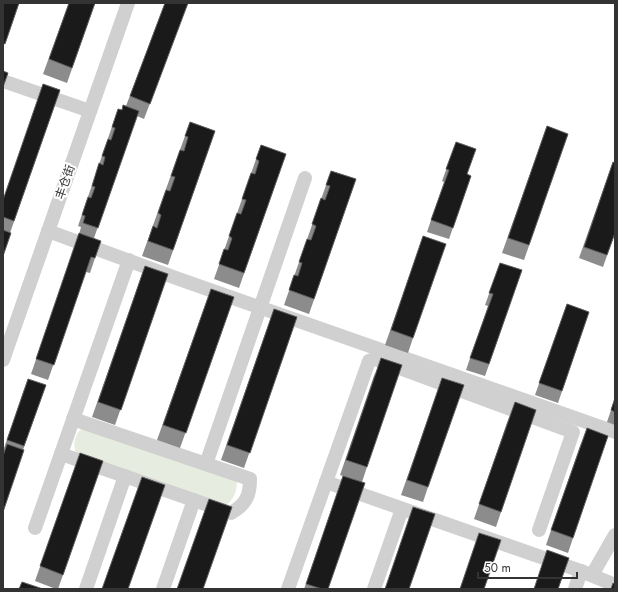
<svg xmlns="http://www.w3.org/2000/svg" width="618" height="592" viewBox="0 0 618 592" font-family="Jost,'Noto Sans SC',sans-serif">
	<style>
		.green { fill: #e6ecdf }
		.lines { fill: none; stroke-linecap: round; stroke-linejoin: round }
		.minor { stroke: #d0d0d0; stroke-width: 14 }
		.wall { fill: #8c8c8c }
		.building { fill: #1a1a1a; stroke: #5f5f5f }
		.labels { text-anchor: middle; stroke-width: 4; stroke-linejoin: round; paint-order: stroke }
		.street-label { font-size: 12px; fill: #333; stroke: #fff }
	</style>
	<rect width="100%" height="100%" fill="#fff"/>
	<!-- green -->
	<path class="green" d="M87 427 236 477C239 487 234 500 226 505L77 456C73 447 73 438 80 430Z"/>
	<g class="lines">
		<!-- minor -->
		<g class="minor">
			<path d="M3 81 90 111"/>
			<path d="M48 231 176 278 615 432"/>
			<path d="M3 360 128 3"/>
			<path d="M61 454 231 513C246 504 250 496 250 479L73 419"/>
			<path d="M206 464 305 178"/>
			<path d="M326 482 581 571 615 585"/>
			<path d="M35 528 129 260"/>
			<path d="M592 575 615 535"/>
			<path d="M86 589 125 476"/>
			<path d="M163 589 194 500"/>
			<path d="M288 589 369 361 375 359 573 432 539 530"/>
			<path d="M374 589 402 509"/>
			<path d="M575 589 581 571"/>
		</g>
	</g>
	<!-- wall -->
	<g class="wall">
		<path d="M69 3H95L67 83 43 74Z"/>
		<path d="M165 3H188L144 119 137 116 94 238 95 258 90 273 86 272 48 380 31 374 79 235 81 227 78 226 118 109 122 110 126 106Z"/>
		<path d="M60 90 10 233 3 256V199Z"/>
		<path d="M190 122 215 131 168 265 142 256Z"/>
		<path d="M547 126 568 134 524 260 502 253Z"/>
		<path d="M456 142 467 174 471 176 449 239 427 232 444 182 442 181Z"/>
		<path d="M261 145 286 154 239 288 214 279Z"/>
		<path d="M613 162 615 233 603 267 579 258Z"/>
		<path d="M331 171 356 179 309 314 284 305Z"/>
		<path d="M418 251 413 338 408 353 385 345Z"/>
		<path d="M500 263 522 270 485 376 466 370 488 306 485 305Z"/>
		<path d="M145 266 168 274 115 425 92 417Z"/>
		<path d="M211 289 234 297 180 448 157 440Z"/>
		<path d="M567 304 589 312 558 403 535 395Z"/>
		<path d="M274 309 297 317 244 468 221 460Z"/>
		<path d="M375 373 367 467 362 482 328 589H304L343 476 340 475Z"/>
		<path d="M46 385 23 450 4 452 3 451 24 390Z"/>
		<path d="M437 393 428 487 423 502 401 495Z"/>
		<path d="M615 398V425L607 422Z"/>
		<path d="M509 417 501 512 496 527 474 519Z"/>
		<path d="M581 443 573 538 568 553 546 545Z"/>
		<path d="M80 453 103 461 58 589H56L35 581Z"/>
	</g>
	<!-- building -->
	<g class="building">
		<path d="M3 3H19L5 44 3 43Z"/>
		<path d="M69 3H95L72 68 49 59Z"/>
		<path d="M165 3H188L150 104 130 96Z"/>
		<path d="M3 71 8 73 3 87Z"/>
		<path d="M43 84 60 90 14 221 3 217V200Z"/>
		<path d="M123 105 139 111 98 228 83 223 85 216 82 215 88 197 91 198 95 187 92 186 99 163 103 165 105 157 102 156 108 139 111 140 115 128 112 127 118 109 122 110Z"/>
		<path d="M190 122 215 131 173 250 148 241 153 226 157 228 161 215 158 213 166 190 170 191 175 177 171 176 180 150 184 151 188 137 185 136Z"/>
		<path d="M547 126 568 134 529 245 508 238Z"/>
		<path d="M456 142 476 149 467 174 471 176 453 228 431 220 449 170 446 169Z"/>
		<path d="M261 145 286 154 244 273 219 264 224 249 228 250 232 238 229 236 237 213 241 214 246 200 242 199 251 173 255 174 259 161 256 159Z"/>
		<path d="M613 162 615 163V233L607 255 584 247Z"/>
		<path d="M331 171 356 179 314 299 289 290 294 275 298 276 302 263 299 262 307 239 311 240 316 226 312 224 321 198 325 200 330 186 326 185Z"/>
		<path d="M3 230 11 233 3 256Z"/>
		<path d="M79 233 101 241 95 258 91 257 54 365 36 359Z"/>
		<path d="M423 236 446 244 413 338 391 330Z"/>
		<path d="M500 263 522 270 489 364 470 358 493 294 489 293Z"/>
		<path d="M145 266 168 274 121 410 98 402Z"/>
		<path d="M211 289 234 297 186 433 163 425Z"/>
		<path d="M567 304 589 312 562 391 539 383Z"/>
		<path d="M274 309 297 317 250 453 227 445Z"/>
		<path d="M381 358 402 365 367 467 346 460Z"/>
		<path d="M442 378 464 385 428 487 407 480Z"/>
		<path d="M28 379 46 385 24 446 7 440Z"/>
		<path d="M615 398V412L611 410Z"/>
		<path d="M515 402 536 410 501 512 479 504Z"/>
		<path d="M587 428 608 436 573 538 551 530Z"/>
		<path d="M7 444 24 450 3 512V456Z"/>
		<path d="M80 453 103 461 63 575 40 566Z"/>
		<path d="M343 476 365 483 328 589H322L306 584Z"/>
		<path d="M142 477 165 485 128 589H102Z"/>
		<path d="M209 499 232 507 203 589H177Z"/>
		<path d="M413 507 435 514 409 589H385Z"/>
		<path d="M479 533 501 540 484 589H460Z"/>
		<path d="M547 550 569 558 558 589H534Z"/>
		<path d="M22 582 43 589H19Z"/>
		<path d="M613 583 615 584V589H611Z"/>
	</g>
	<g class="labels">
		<!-- street labels -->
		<g class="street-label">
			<text transform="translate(65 182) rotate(-71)" y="4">丰仓街</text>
		</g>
	</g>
	<!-- border -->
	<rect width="618" height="592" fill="none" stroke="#333333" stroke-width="8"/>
	<!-- scale -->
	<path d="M478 572v6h99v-6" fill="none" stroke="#333333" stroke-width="2"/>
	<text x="484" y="572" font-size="12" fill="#333333" stroke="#ffffff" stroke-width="3" paint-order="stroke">50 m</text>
</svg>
